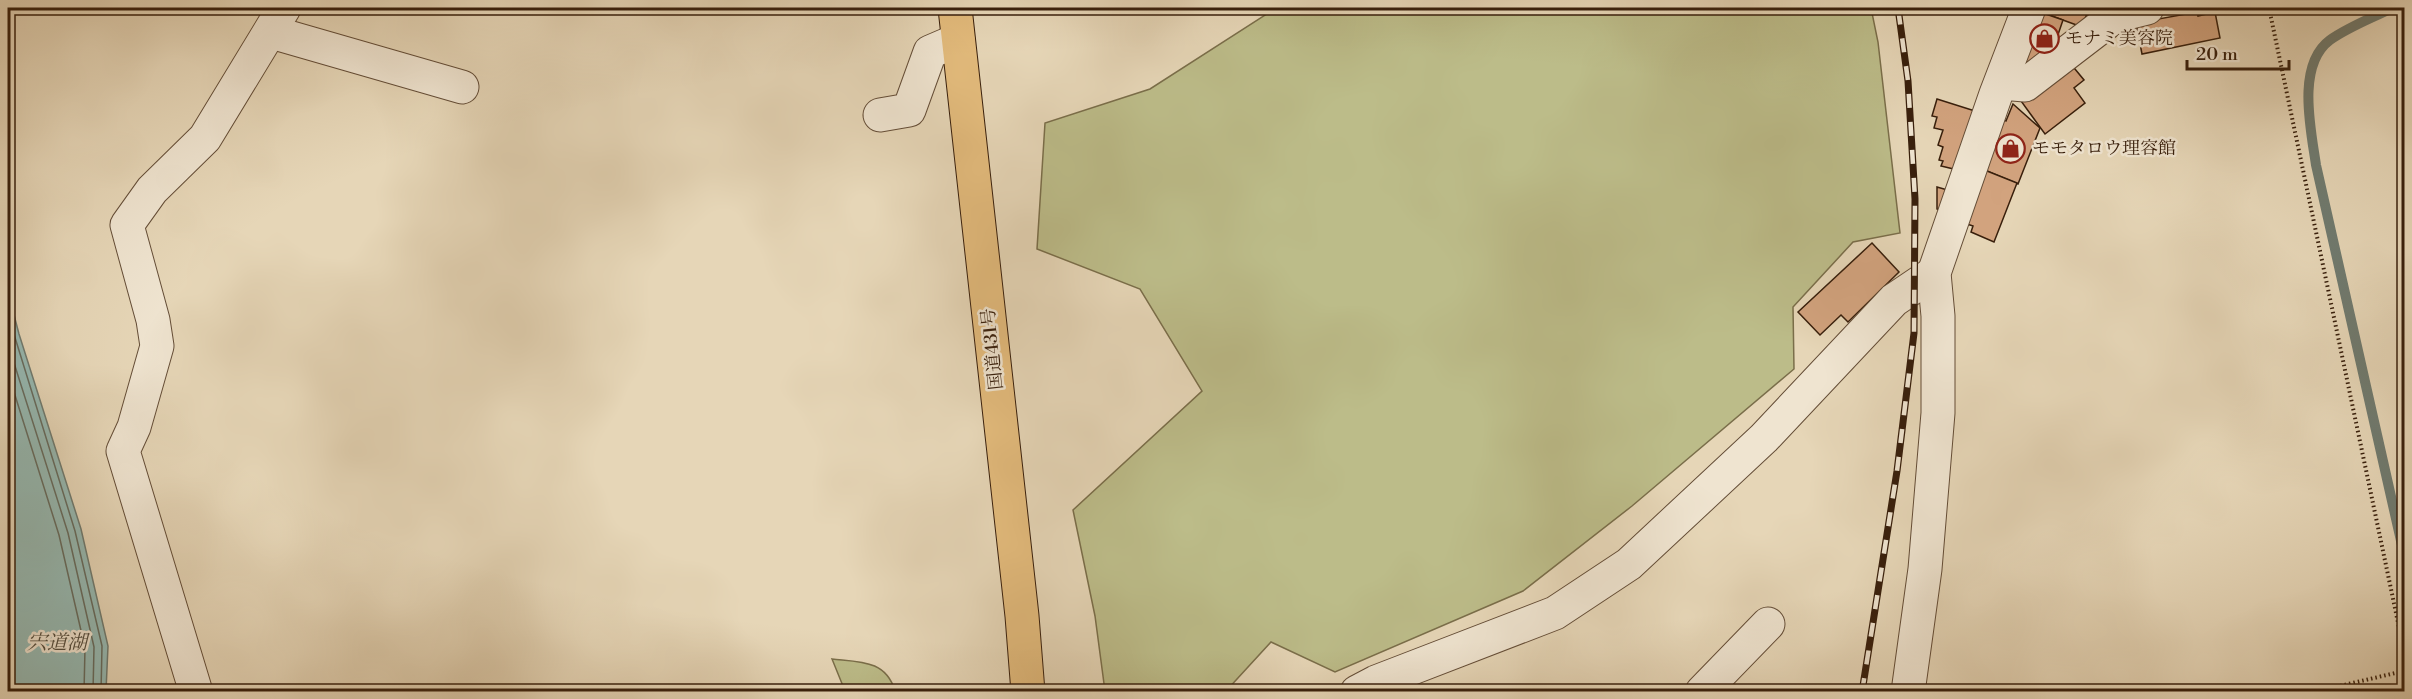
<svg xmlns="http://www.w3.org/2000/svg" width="2412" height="699" viewBox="0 0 2412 699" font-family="'Libre Bodoni','Noto Serif JP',serif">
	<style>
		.green { fill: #bcbc89; stroke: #7a6e4a; stroke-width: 1.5 }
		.water { fill: #96b9b2; stroke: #707b70; stroke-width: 1.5 }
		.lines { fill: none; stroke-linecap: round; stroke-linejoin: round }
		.shore { stroke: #676c5f; stroke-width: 1.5 }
		.stream { stroke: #707b70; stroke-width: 10 }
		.building { fill: #d2a37e; stroke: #381f0c; stroke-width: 1.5 }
		.minor-casing { stroke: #644d37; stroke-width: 35 }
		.highway-casing { stroke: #381f0c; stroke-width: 35 }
		.path { stroke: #381f0c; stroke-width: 4; stroke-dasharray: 1.5 3; stroke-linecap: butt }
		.minor { stroke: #efe4d0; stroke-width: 33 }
		.highway { stroke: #e3bb7c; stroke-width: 33 }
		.rail-casing { stroke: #381f0c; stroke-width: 7 }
		.rail { stroke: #efe4d0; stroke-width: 4.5; stroke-dasharray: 14; stroke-linecap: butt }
		.labels { text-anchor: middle; stroke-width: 5; stroke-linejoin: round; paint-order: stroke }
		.poi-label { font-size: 18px; fill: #381f0c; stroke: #efe4d0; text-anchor: start }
		.street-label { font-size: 18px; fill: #381f0c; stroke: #efe4d0 }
		.water-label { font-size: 20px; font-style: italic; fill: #544d3e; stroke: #efe4d0 }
	</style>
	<rect width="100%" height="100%" fill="#e6d6b7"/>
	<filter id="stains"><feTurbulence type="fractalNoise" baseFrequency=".00333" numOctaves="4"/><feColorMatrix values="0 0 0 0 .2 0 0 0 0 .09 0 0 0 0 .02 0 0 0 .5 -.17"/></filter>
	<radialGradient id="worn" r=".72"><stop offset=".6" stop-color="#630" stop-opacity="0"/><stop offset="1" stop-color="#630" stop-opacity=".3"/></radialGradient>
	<!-- green -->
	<g class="green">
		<path d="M1276 8H1871L1878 42 1900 233 1853 242 1793 307 1794 369 1632 506 1523 591 1335 672 1271 642 1226 691H1105L1095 616 1073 510 1202 391 1140 289 1037 249 1045 123 1150 89Z"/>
		<path d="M832 659C860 662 886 660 895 691H845Z"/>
	</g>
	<!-- water -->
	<path class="water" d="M8 292 19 334 81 529 108 646 106 691H8Z"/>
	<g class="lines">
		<!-- shore -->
		<g class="shore">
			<path d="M8 315 75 531 102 646 101 692"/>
			<path d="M8 344 68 533 94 647 93 692"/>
			<path d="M8 373 59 535 85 648 84 692"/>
		</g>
		<!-- stream -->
		<path class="stream" d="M2392 8C2372 18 2348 27 2330 40 2296 65 2311 130 2316 165L2404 554"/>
	</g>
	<!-- building -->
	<g class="building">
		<path d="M2043 8H2089L2082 27 2041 12Z"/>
		<path d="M2040 12 2063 20 2050 58 2039 69 2021 62Z"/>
		<path d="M2197 12 2198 16 2215 12 2220 38 2142 54 2136 23Z"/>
		<path d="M2070 63 2084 80 2074 88 2085 103 2045 134 2021 101Z"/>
		<path d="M1937 99 1975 111 1958 170 1941 166 1943 161 1939 160 1943 147 1938 145 1943 130 1934 128 1937 117 1932 116Z"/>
		<path d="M2013 104 2040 128 2018 184 1982 169 2001 118 2006 121Z"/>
		<path d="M1982 169 2017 183 1994 242 1971 232 1973 226 1967 224Z"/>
		<path d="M1937 187 1951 191 1945 212 1937 209Z"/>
		<path d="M1872 243 1899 272 1848 322 1841 315 1820 335 1798 312Z"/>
	</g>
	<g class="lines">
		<defs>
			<g id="minor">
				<path d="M271 32 462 87"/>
				<path d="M2001 83 2025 85 2115 16 2147 8"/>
				<path d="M880 115 909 110 930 52 958 40"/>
				<path d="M196 692 123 451 134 427 157 346 153 320 127 225 152 190 205 138 284 8"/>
				<path d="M1357 692 1376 682 1555 613 1629 564 1764 438 1894 300 1934 273"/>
				<path d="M1702 692 1768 624"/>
				<path d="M1908 692 1925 569 1938 413V316L1934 273 1996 94 2029 8"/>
			</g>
			<path id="highway" d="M955 8 1022 616 1028 692"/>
		</defs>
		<!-- minor casing -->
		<use href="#minor" class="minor-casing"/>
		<!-- highway casing -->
		<use href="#highway" class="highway-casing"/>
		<!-- path -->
		<g class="path">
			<path d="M2269 8 2404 651"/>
			<path d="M2314 692 2404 671"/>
		</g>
		<!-- minor -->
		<use href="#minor" class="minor"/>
		<!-- highway -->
		<use href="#highway" class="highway"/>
		<defs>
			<path id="rail" d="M1862 692 1897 471 1914 333 1915 199 1908 81 1898 8"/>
		</defs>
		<!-- rail casing -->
		<use href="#rail" class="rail-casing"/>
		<!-- rail -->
		<use href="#rail" class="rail"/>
	</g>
	<!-- icons -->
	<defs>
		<symbol id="shop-ring" viewBox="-11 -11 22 22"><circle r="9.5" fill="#efe4d0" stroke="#8f2418" stroke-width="1.5"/><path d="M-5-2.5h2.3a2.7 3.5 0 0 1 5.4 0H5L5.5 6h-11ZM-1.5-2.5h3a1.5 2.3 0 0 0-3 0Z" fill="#8f2418"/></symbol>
	</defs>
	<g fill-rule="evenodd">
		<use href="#shop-ring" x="2028" y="22" width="33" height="33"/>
		<use href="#shop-ring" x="1994" y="132" width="33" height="33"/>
	</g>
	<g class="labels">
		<!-- poi labels -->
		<g class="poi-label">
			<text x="2065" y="44">モナミ美容院</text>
			<text x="2032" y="154">モモタロウ理容館</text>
		</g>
		<!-- street labels -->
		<g class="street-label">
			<text transform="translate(992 349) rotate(-96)" y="6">国道431号</text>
		</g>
		<!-- water labels -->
		<g class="water-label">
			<text x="57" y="649">宍道湖</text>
		</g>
	</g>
	<!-- margin -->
	<rect width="2412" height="699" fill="none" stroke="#e6d6b7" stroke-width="30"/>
	<rect x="9" y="9" width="2394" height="681" fill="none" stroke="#381f0c" stroke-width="3"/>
	<rect x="15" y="15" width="2382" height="669" fill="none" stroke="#381f0c" stroke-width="1.5"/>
	<!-- scale -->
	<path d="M2187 60v9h102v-9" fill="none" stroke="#381f0c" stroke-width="3"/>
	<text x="2196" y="60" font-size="18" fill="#381f0c" stroke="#efe4d0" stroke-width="4.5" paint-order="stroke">20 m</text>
	<rect width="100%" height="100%" filter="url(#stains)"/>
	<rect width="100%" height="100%" fill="url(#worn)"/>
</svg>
